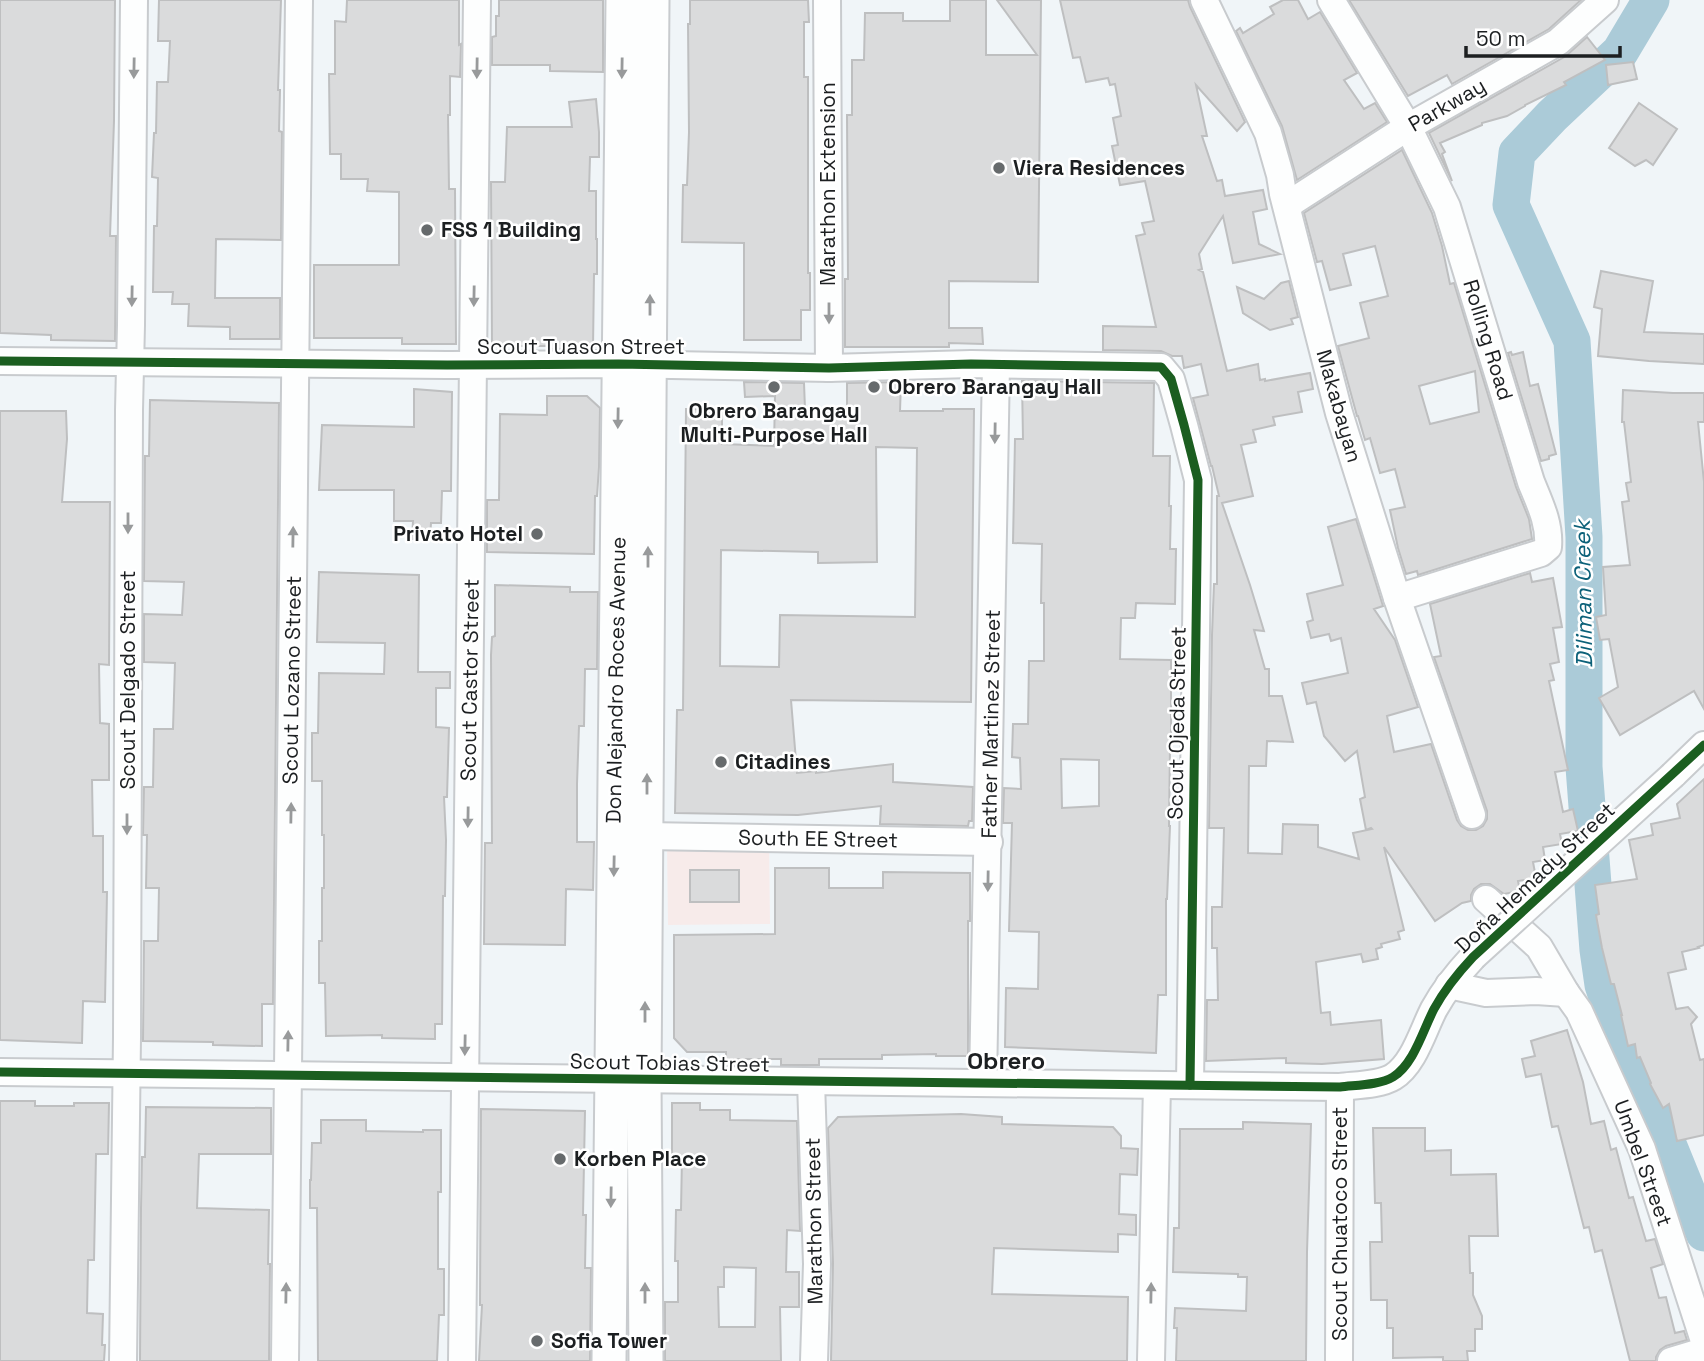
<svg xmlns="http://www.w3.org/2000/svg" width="1704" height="1361" viewBox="0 0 1704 1361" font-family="'Space Grotesk',sans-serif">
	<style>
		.commercial { fill: #f7ebea }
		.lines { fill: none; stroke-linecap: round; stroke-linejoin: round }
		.river { stroke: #abcbd8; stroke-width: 37 }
		.building { fill: #dadbdc; stroke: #bebfc0; stroke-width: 2; fill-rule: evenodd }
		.minor-casing { stroke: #c8cbce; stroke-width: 30 }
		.major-casing { stroke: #c8cbce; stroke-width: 37 }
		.minor { stroke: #fdfefe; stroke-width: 26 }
		.major { stroke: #fdfefe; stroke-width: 33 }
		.minor-bridge-casing { stroke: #c8cbce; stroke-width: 30; stroke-linecap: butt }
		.minor-bridge { stroke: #fdfefe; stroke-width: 26 }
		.cycleway-casing { stroke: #fff; stroke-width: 13 }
		.cycleway { stroke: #1b5e20; stroke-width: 9 }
		.oneway { fill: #989a9b }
		.poi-dot { fill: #666a6c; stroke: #fff; stroke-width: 2.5 }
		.labels { text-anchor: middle; stroke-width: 5; stroke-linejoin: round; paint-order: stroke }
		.street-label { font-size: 21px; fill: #1c1f21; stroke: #fff }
		.poi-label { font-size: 21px; font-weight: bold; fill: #1c1f21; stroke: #fff; text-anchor: start }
		.water-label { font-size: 23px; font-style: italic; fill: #0c6179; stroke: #fff }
		.quarter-label { font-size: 24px; font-weight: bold; fill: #1c1f21; stroke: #fff }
	</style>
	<rect width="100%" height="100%" fill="#f0f5f8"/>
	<!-- commercial -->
	<path class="commercial" d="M769 841 770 924 668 925 667 842Z"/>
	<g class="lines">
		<!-- river -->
		<path class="river" d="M1651 0 1620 52 1552 116 1517 153 1511 205 1572 341 1584 537V767L1598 950 1603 985 1633 1072 1665 1137 1704 1233"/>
	</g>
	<!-- building -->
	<g class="building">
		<path d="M0 0H115L114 121 110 236H116L115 341 51 340V335L0 333Z"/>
		<path d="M159 0H281L278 90H280L279 131 282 132 281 240 216 239 215 298H280V339H230V327L188 326 189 304H172L173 292H153L154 226H157L158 178 152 177 154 133H156L157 82H168L170 41H158Z"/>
		<path d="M347 0H459V45L461 44 460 77 450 76V115H448L449 189H455L456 344H402V338H314V265H399V192L367 191 368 179H341V154H330L329 74H335V21L346 22Z"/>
		<path d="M499 0H603V72L550 71V65H492V37L496 36V16H499Z"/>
		<path d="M690 0H808L809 22H804V77H808V273H810V310H801V340H744V243L682 242 683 185H687L689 132 688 24H690Z"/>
		<path d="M950 0H986V55H1037L997 0H1041L1038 282 949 281V328H982L983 344 949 343V347H845V279H848L847 115H852V60H864L865 13H903V21H950Z"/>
		<path d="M1060 0H1188L1190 7 1245 122 1237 131 1196 85 1207 136H1202L1217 181 1222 180 1225 196 1263 190 1267 209 1253 212 1259 244 1280 254 1233 263 1223 216 1199 254 1202 269 1199 270 1203 272 1227 371 1258 364 1260 380 1265 379V381L1310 373 1313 389 1298 392 1302 412 1273 417 1275 425 1253 430 1256 442 1241 445 1253 496 1222 503 1250 585 1264 631 1254 630 1265 669H1269V696H1282L1293 742 1267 741 1266 766H1249L1248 853 1282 854 1283 824 1318 825V847L1359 859 1353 833 1372 829 1371 828 1366 830 1360 799 1365 797 1357 751 1345 761 1324 736 1316 702 1307 704 1302 683 1348 673 1341 638 1331 641 1329 634 1311 638 1307 622 1313 620 1307 594 1343 585 1328 527 1356 519 1383 606 1374 609 1395 640 1418 707 1387 716 1394 752 1431 744 1457 820 1461 826 1468 830H1476L1483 826 1487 819V811L1434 657 1441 656 1430 604 1530 573 1532 582 1553 578 1562 627 1553 628 1559 662 1550 664 1554 680 1549 681 1568 770 1555 772 1563 812 1573 809 1578 831 1560 834 1562 844 1543 847 1545 860 1533 862 1536 878 1518 881 1520 891 1504 894 1490 884H1481L1474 889 1471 895V901L1462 903 1435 921 1384 847 1404 930 1398 932 1400 939 1381 944 1382 947 1376 949 1378 959 1363 962 1361 954 1316 962 1321 1013 1330 1012 1331 1025 1381 1020 1384 1059 1322 1064 1286 1063V1058L1206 1061 1207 1000H1218L1217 948H1212V907H1222L1224 828H1209L1212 635 1214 584H1217V496H1219L1212 466H1211L1193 398 1208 395 1201 364 1184 368 1182 356H1172L1161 351 1103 350V326L1156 327 1136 236 1145 234 1142 223 1154 221 1145 181 1120 185 1112 146 1118 145 1113 118 1121 116 1115 84 1110 85 1108 78 1086 82 1080 57 1073 58Z"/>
		<path d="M1283 0H1298L1308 19 1320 12 1357 73 1344 80 1364 109 1375 103 1387 122 1297 180 1282 126 1236 31 1240 28 1243 33 1274 14 1270 7Z"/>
		<path d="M1349 0H1581L1549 29 1452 84 1447 75 1408 96Z"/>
		<path d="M1587 37 1605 60 1564 82 1566 85 1525 105V106L1507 116 1482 123V125L1440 143 1445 152 1442 154 1452 181 1429 133 1566 56Z"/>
		<path d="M1633 62 1637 79 1608 85 1606 65Z"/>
		<path d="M596 99 599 132V157H590L589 191H596V239H597V274H594L593 348 548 349V346H492L491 182H505L507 127H572L569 102Z"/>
		<path d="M1639 103 1677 129 1653 165 1646 160 1635 166 1609 148Z"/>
		<path d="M1402 150 1432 213 1442 246 1450 284 1454 283 1516 487 1529 519 1532 539 1418 575 1417 571 1406 574 1398 548 1390 510 1405 507 1395 469 1380 473 1370 438 1365 440 1358 416H1357L1338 346 1369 338 1360 303 1388 296 1375 246 1343 254 1351 285 1330 290 1322 261 1317 262 1304 213ZM1475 371 1479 412 1430 424 1419 386Z"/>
		<path d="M1601 271 1653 281 1644 332 1704 334V364L1649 361 1598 356 1602 309 1594 307Z"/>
		<path d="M1289 281 1298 317 1291 319 1293 324 1270 330 1243 313 1237 287 1264 299 1281 283Z"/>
		<path d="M1511 352 1512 355 1523 352 1530 386 1538 384 1556 454 1549 456V459L1541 461 1508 353Z"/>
		<path d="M1022 381 1154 383 1153 456H1170L1169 506H1171L1170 549H1176L1175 604 1136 603 1135 618H1121L1120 659 1171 660V747H1170L1169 826H1170L1167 899H1166V995H1158L1156 1053 1005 1047 1006 988 1038 989 1039 932 1009 931 1012 823H1003L1004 788 1021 789 1020 758 1012 757 1013 724H1028L1029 661H1044V603H1041L1042 544 1013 543 1015 439H1023ZM1061 759 1099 760V806L1062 808Z"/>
		<path d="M744 382 804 383 805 409 847 410V383L901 382 900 411H943V409H974L971 702 791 700 797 773 816 771V773L893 764V782L973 787 972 821H969L968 826 880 824 881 806 798 815 675 813 677 710H683L686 409 722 410V444L774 446 775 396 745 397ZM876 447 917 448 915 617 780 615 779 667 720 666 721 550 818 552V563L877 562Z"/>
		<path d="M414 389 452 392 451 491H442L441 523H431L430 539H412L413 521H394V490H319L322 425 414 427Z"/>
		<path d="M1623 390 1673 393H1704V422H1698L1704 482V709L1694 691 1620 735 1599 698 1618 687 1609 639 1600 640 1596 617 1606 615 1603 567 1630 565 1622 502 1629 501 1626 483 1631 482 1624 422H1622Z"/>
		<path d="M547 396H587L600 408 599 467 597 496H595L594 554 487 552V500H499L500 414 547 415Z"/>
		<path d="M150 400 279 403 273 1004H262V1046L213 1045V1042L143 1041 144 941H158L159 888H146L147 835H143L144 787H153L154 729H173L175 663 144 662V614L182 615 184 582 144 581 145 456H149Z"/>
		<path d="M0 411H66L67 439 62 502H110L109 665 99 664 100 723 109 724V780H92L93 836H103V892H107L105 1002 83 1001 82 1043 0 1040Z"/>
		<path d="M319 572 419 575 418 672H450V688H436V727L449 728 447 797H444L446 840 445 896H443L442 1024H435V1039L382 1038V1035L326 1036 325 983H319V941H322V888H324V835H322V781H312V733H318L319 673 384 674 385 643 317 642Z"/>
		<path d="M495 585 570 587V592H598L597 669H585L584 726H579L577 784V842H594L593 890 566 889 565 945 484 944 485 843H492L491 655 492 637 495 636Z"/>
		<path d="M1704 779V945L1698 947 1699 948 1682 952 1686 969 1668 973 1676 1009 1688 1007 1697 1017 1691 1024 1700 1060 1704 1059V1135L1677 1141 1669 1104 1663 1108 1650 1084 1651 1083 1640 1057 1637 1058 1635 1044 1628 1046 1621 1015H1622L1614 984H1611L1602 948 1596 915 1599 914 1595 885 1637 879 1629 840 1653 835 1651 824 1680 818 1677 804Z"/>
		<path d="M775 868H829V888H883V872L970 873V921H968V1056H936V1054L882 1055V1059H819V1065H781V1059H726V1052H687L674 1038V935L775 934Z"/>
		<rect x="690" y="870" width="49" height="32"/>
		<path d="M1567 1030 1583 1082 1591 1124 1604 1121 1611 1150 1616 1148 1629 1198 1633 1197 1646 1241 1655 1239 1663 1264 1651 1268 1659 1298 1666 1297 1675 1333 1684 1331 1687 1340 1666 1346 1660 1350 1656 1357V1361H1630L1602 1250 1595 1252 1589 1227 1584 1228 1558 1126 1552 1127 1541 1074 1526 1077 1522 1059 1535 1056 1531 1041Z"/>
		<path d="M0 1101H35V1106H74V1103H109L108 1154H96L94 1260H88L87 1313 103 1314 102 1345H105L104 1361H0Z"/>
		<path d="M672 1103H700V1110H730V1120L797 1121 800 1231 787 1230 786 1272H799V1307H780L781 1361H665V1302H678V1261H675L676 1210H681L682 1157 672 1158ZM724 1267 756 1268 755 1327H719L718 1287H724Z"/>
		<path d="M146 1107 271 1108V1154H199L197 1208 269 1210 268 1264H270L269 1361H140L141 1208 142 1157H145Z"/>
		<path d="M481 1109 585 1111 583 1215H586L585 1268H591L590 1361H479L482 1305H480Z"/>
		<path d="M961 1114 1002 1117V1124L1113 1127 1121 1136V1148L1138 1149 1137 1175 1120 1174 1119 1214 1136 1215V1235L1118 1234V1252L994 1248 992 1294 1128 1297 1127 1361H831L833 1263 828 1128 838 1117Z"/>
		<path d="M321 1120H366V1131L423 1132V1130H441V1192H438V1269H444V1315H439L437 1361H318L317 1208H310V1180H311L312 1143H321Z"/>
		<path d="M1243 1122 1311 1124 1307 1252 1306 1361H1176L1177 1328H1174L1175 1308 1246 1311 1247 1277H1238V1274L1173 1272 1174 1228H1179L1180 1129H1243Z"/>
		<path d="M1373 1128H1425V1151L1451 1150V1175L1496 1174 1498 1236H1469L1470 1273H1473V1295L1482 1316V1329H1475V1351H1467L1468 1361H1443V1357L1393 1358V1328H1387V1300H1371L1370 1242H1382L1381 1203H1375Z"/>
	</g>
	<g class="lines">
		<defs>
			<g id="minor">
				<path d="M827 0 829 368"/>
				<path d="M1204 0 1268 133 1280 175 1283 194 1339 413 1397 598 1472 815"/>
				<path d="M1331 0 1408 127 1447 207 1531 482C1540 504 1550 524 1548 547L1541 553 1397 598"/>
				<path d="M1288 209 1292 202 1408 127 1558 42 1605 0"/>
				<path d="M0 361 447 365 619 364 829 368 971 364 1161 367 1171 379 1184 425 1198 480 1190 1085"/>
				<path d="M1673 775 1704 745"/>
				<path d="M646 836 989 842"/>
				<path d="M1486 899 1539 947 1566 993 1579 1011 1642 1149 1704 1341"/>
				<path d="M1449 985 1486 993 1536 991 1566 993"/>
				<path d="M0 1072 1340 1087C1355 1085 1380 1085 1393 1077 1414 1064 1423 1030 1434 1009 1445 989 1458 973 1473 957"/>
				<path d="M811 1082 817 1264 814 1361"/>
				<path d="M983 1083 996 365"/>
				<path d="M123 1361 127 1037 129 410 131 325 134 0"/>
				<path d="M285 1361 299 0"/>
				<path d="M462 1361 477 0"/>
				<path d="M1151 1361 1157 1085"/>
				<path d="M1339 1361 1340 1087"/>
				<path d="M1671 1361 1704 1351"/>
			</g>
			<g id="major">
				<path d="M609 1361 623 0"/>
				<path d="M646 1361 644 1080 652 0"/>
			</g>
		</defs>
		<!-- minor casing -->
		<use href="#minor" class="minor-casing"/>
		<!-- major casing -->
		<use href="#major" class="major-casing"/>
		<!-- minor -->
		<use href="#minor" class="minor"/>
		<!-- major -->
		<use href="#major" class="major"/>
		<defs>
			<path id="minor-bridge" d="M1473 957 1673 775"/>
		</defs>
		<!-- minor-bridge casing -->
		<use href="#minor-bridge" class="minor-bridge-casing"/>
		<!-- minor-bridge -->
		<use href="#minor-bridge" class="minor-bridge"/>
		<defs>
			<g id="cycleway">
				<path d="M0 361 447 365 619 364 829 368 971 364 1161 367 1171 379 1184 425 1198 480 1190 1085"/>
				<path d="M0 1072 1340 1087C1355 1085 1380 1085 1393 1077 1414 1064 1423 1030 1434 1009 1445 989 1458 973 1473 957L1704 745"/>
			</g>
		</defs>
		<!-- cycleway casing -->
		<use href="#cycleway" class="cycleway-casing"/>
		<!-- cycleway -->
		<use href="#cycleway" class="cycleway"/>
	</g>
	<!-- one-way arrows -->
	<defs><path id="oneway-solid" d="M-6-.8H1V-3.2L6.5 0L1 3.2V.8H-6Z" transform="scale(1.75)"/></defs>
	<g class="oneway">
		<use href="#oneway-solid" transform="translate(134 68) rotate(91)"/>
		<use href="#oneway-solid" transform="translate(477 68) rotate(91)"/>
		<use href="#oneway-solid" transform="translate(622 68) rotate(91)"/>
		<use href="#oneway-solid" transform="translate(132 296) rotate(91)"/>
		<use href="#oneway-solid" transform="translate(474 296) rotate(91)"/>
		<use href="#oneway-solid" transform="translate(650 305) rotate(-90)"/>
		<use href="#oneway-solid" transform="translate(829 313) rotate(90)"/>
		<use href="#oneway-solid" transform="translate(618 418) rotate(91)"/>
		<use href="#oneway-solid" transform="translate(995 433) rotate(91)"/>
		<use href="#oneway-solid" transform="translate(128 523) rotate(90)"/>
		<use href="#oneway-solid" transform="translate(293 537) rotate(-89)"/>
		<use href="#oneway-solid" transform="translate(648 557) rotate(-90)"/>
		<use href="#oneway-solid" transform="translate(647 784) rotate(-90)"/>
		<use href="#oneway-solid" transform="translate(291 813) rotate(-89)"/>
		<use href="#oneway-solid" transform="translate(468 817) rotate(91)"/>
		<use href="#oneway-solid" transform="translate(127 824) rotate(90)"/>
		<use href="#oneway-solid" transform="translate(614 866) rotate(91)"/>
		<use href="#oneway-solid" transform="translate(988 881) rotate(91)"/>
		<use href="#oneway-solid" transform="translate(645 1012) rotate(-90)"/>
		<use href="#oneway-solid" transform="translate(288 1041) rotate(-89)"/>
		<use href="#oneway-solid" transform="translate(465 1045) rotate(91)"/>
		<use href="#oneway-solid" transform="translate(611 1197) rotate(91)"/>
		<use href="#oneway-solid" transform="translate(286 1293) rotate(-89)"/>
		<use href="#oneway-solid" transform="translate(645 1293) rotate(-90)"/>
		<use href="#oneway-solid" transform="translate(1151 1293) rotate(-89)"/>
	</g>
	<!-- markers -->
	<g class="poi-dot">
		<circle cx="999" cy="168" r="7"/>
		<circle cx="427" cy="230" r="7"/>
		<circle cx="774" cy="387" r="7"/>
		<circle cx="874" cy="387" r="7"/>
		<circle cx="537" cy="534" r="7"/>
		<circle cx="721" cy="762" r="7"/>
		<circle cx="560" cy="1159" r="7"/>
		<circle cx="537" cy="1341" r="7"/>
	</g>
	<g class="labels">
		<!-- street labels -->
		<g class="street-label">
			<text transform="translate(1447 105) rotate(-30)" y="7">Parkway</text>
			<text transform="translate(828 184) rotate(-90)" y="7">Marathon Extension</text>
			<text transform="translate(1488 340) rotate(73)" y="7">Rolling Road</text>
			<text x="581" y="354">Scout Tuason Street</text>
			<text transform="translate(1339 406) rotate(74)" y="7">Makabayan</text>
			<text transform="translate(128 680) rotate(-90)" y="7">Scout Delgado Street</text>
			<text transform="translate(292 680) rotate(-89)" y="7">Scout Lozano Street</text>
			<text transform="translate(470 680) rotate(-89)" y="7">Scout Castor Street</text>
			<text transform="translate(616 680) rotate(-89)" y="7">Don Alejandro Roces Avenue</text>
			<text transform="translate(1177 723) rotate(-89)" y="7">Scout Ojeda Street</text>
			<text transform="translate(991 724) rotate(-89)" y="7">Father Martinez Street</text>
			<text transform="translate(818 839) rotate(1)" y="7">South EE Street</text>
			<text transform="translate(1535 878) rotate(-43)" y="7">Doña Hemady Street</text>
			<text transform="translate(670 1063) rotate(1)" y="7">Scout Tobias Street</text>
			<text transform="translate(1643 1163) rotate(70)" y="7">Umbel Street</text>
			<text transform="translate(814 1221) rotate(-91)" y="7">Marathon Street</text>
			<text transform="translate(1340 1224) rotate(-90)" y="7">Scout Chuatoco Street</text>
		</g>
		<!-- poi labels -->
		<g class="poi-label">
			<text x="1013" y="175">Viera Residences</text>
			<text x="441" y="237">FSS 1 Building</text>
			<text x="888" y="394">Obrero Barangay Hall</text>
			<text x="774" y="418" text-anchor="middle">Obrero Barangay<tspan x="774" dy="24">Multi-Purpose Hall</tspan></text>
			<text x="523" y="541" text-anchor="end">Privato Hotel</text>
			<text x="735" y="769">Citadines</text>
			<text x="574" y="1166">Korben Place</text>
			<text x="551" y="1348">Sofia Tower</text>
		</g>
		<!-- water labels -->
		<g class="water-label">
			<text transform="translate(1583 594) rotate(-91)" y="8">Diliman Creek</text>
		</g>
		<!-- quarter labels -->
		<g class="quarter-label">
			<text x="1006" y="1069">Obrero</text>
		</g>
	</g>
	<!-- scale -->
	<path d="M1466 46v10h154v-10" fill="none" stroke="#1c1f21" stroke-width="3.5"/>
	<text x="1476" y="46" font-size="21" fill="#1c1f21" stroke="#ffffff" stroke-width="5" paint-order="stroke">50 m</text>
</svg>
